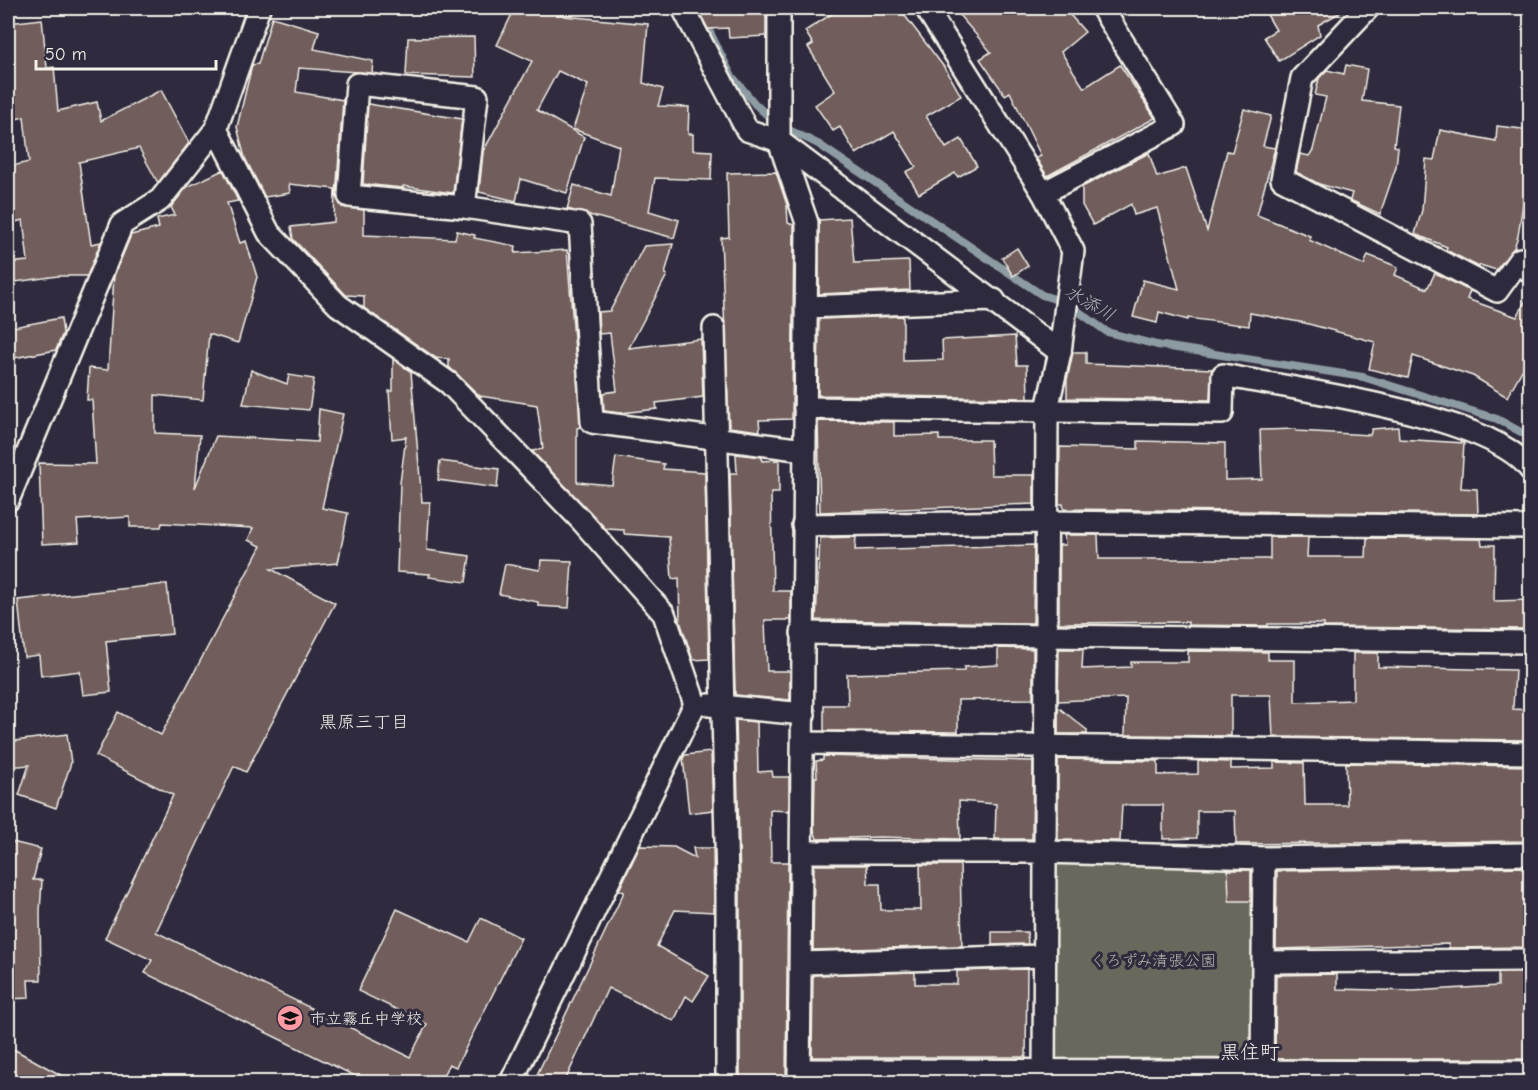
<svg xmlns="http://www.w3.org/2000/svg" width="1538" height="1090" viewBox="0 0 1538 1090" font-family="'Comic Neue','Klee One',sans-serif">
	<style>
		.green { fill: #67695b; stroke: #aeada2; stroke-width: 1.5 }
		.lines { fill: none; stroke-linecap: round; stroke-linejoin: round }
		.stream { stroke: #8d9ba2; stroke-width: 8 }
		.building { fill: #6f5d5c; stroke: #f4f1e8; stroke-width: 1.5 }
		.street-casing { stroke: #f4f1e8; stroke-width: 26 }
		.street { stroke: #2f2a3d; stroke-width: 21 }
		.labels { text-anchor: middle; stroke-width: 6; stroke-linejoin: round; paint-order: stroke }
		.park-label { font-size: 16px; fill: #b5b4a9; stroke: #2f2a3d }
		.poi-label { font-size: 16px; fill: #f4f1e8; stroke: #2f2a3d; text-anchor: start }
		.water-label { font-size: 18px; font-style: italic; fill: #b0b7b9; stroke: #2f2a3d }
		.neighbourhood-label { font-size: 18px; fill: #f4f1e8; stroke: #2f2a3d }
		.quarter-label { font-size: 20px; fill: #f4f1e8; stroke: #2f2a3d }
	</style>
	<rect width="100%" height="100%" fill="#2f2a3d"/>
	<filter id="ink" filterUnits="userSpaceOnUse"><feTurbulence type="fractalNoise" baseFrequency=".0167" numOctaves="2"/><feDisplacementMap in="SourceGraphic" scale="12" xChannelSelector="R" yChannelSelector="G"/><feConvolveMatrix kernelMatrix="1 2 1 2 8 2 1 2 1" color-interpolation-filters="sRGB"/></filter>
	<g filter="url(#ink)">
		<!-- green -->
		<path class="green" d="M1053 861 1255 865 1254 1058 1057 1059 1054 1056Z"/>
		<g class="lines">
			<!-- stream -->
			<path class="stream" d="M698 8 731 75 755 104 777 124 818 144 1042 295 1067 303 1107 332 1157 345 1363 377 1497 419 1530 437"/>
		</g>
		<!-- building -->
		<g class="building">
			<path d="M515 8H564V16L648 24 643 83 663 89 658 106 689 107 688 134H693V150L712 151 711 180 655 178 649 211 679 220 674 238 567 209 574 185 611 196 619 146 573 129 588 85 558 71 537 110 584 137 567 193 521 179 516 201 479 192 483 152 532 61 497 45Z"/>
			<path d="M697 8H766V36L729 38 728 28 708 29Z"/>
			<path d="M841 8H899L947 71 961 96 926 116 946 148 961 139 977 166 958 177 955 173 919 194 906 172 916 167 894 131 856 154 840 127 833 131 815 105 835 91 808 47 813 44 805 31Z"/>
			<path d="M953 8H1064L1085 32 1061 52 1084 88 1120 65 1155 118 1047 176 1036 158 1041 156 1010 92 1005 95 980 59 991 52Z"/>
			<path d="M1263 8H1348L1318 25 1320 35 1279 61 1264 37 1276 30Z"/>
			<path d="M272 17 319 31 314 49 373 61 372 73 299 68 296 92 343 100 336 196 342 207 364 210V235L455 239 457 231 475 235 474 238 516 246 515 253 567 250 581 427 577 428V482L612 485 616 457 664 464 663 469 705 472 709 659 693 660 680 621 679 578 672 579 669 537 624 534V530L606 529 532 451 543 449 537 405 480 396 449 367V359L436 358 364 308V296L346 295 293 239 291 227 334 222 335 189 289 184 290 193 265 197 245 158 237 127 252 65 258 64Z"/>
			<path d="M42 19 47 68 54 67 58 111 97 102 101 121 161 90 189 143 158 183 139 148 79 162 91 244 101 242 87 276H58L8 283V263L28 261 23 220 8 224V167L29 162 24 117 8 121V23Z"/>
			<path d="M474 37 475 77 406 75 408 38Z"/>
			<path d="M1346 65 1367 69 1362 101 1399 105 1394 146 1398 147 1396 167 1380 214 1350 200 1352 193 1319 184 1296 172 1300 154 1309 156 1313 150 1326 97 1315 95 1319 78 1327 70 1344 74Z"/>
			<path d="M368 104 462 119 453 193 403 186V188L363 184Z"/>
			<path d="M1244 109 1271 116 1263 146 1275 148 1257 215 1310 236 1309 240 1364 265 1368 255 1398 267 1395 275 1427 289 1435 273 1470 291 1467 299 1517 317 1530 292V356L1507 397 1473 376 1413 356 1408 378 1369 369 1375 342 1305 323 1250 313 1249 326 1188 318V320L1159 312 1157 323 1133 317 1143 280 1179 289 1157 208 1134 215 1131 204 1093 225 1082 205V187L1149 153 1157 177 1186 168 1207 231 1227 151 1232 152Z"/>
			<path d="M1497 126 1530 130V171H1528L1518 236 1514 248 1496 270 1480 265 1479 267 1446 250 1447 247 1415 234 1422 210 1426 159 1434 160 1440 130 1496 141Z"/>
			<path d="M223 170 238 201 227 203 240 243 246 241 257 277 238 343 209 334 203 400 155 395V433L200 435 195 488 216 436 317 442 319 409 343 414 322 508 348 513 338 563 271 569 335 603 246 772 234 766 156 932 410 1057 427 1024 358 991 397 909 469 942 481 918 521 938 456 1067 449 1064 439 1083H369L145 973 152 960 105 938 173 795 96 756 118 712 161 735 261 546 248 540 253 528 162 523 161 527H130V517L77 520 79 542 42 544 39 463 96 464 92 400H87L89 368 108 370 114 276 131 235 159 228 157 219 175 215 171 207 187 187Z"/>
			<path d="M776 172 787 205 788 223 794 225 792 419 759 420 760 431 729 427 721 238 729 237 727 173Z"/>
			<path d="M850 218 854 263 909 261 910 290 819 294V220Z"/>
			<path d="M673 244 665 274 667 275 629 348 701 339 703 397 656 403 657 409 620 413 604 411 603 393 617 391 610 333 599 334 598 312 610 311 644 246Z"/>
			<path d="M1017 248 1028 266 1013 276 1002 258Z"/>
			<path d="M903 316V361L943 360 942 340 1015 336 1017 365H1027L1028 398 818 395 819 319Z"/>
			<path d="M61 318 63 333 56 350 8 359V328Z"/>
			<path d="M1073 352H1086V364L1212 369 1210 400 1067 398V380Z"/>
			<path d="M393 359 411 372 422 502H430L427 550 470 556 466 582 429 577 430 574 397 572 400 483 406 437 392 439 389 391H393Z"/>
			<path d="M251 370 287 384 289 375 314 379 309 410 243 404Z"/>
			<path d="M818 421 894 422V436L939 435V440H990L991 475H1034V504L820 512Z"/>
			<path d="M1398 427 1399 439 1464 443 1461 488 1477 489 1478 514 1064 509 1063 504H1059L1060 447 1138 449V441L1225 443V480L1262 479 1260 430 1296 429V431L1370 435 1372 429Z"/>
			<path d="M736 454 762 457V461L779 460V493H771L773 591H791V620H765L767 671H790V700L735 695 730 473H737Z"/>
			<path d="M440 461 499 469 497 488 438 480Z"/>
			<path d="M1064 535H1098L1099 559H1270V537H1308L1307 557H1366L1367 538 1481 539 1482 545H1495L1494 601 1530 600V629L1324 627V624H1268V626L1188 625V622L1059 623V545H1065Z"/>
			<path d="M856 537 855 550 1034 545 1033 623 816 620 820 538Z"/>
			<path d="M541 560 572 561 569 608 538 606V602L499 594 505 564 540 570Z"/>
			<path d="M167 584 172 634 106 641 111 692 83 695 80 671 41 676 39 655 24 657 18 600Z"/>
			<path d="M998 648 1033 649V699L958 700V732L824 731V705H848L847 674 964 671V667L998 665Z"/>
			<path d="M1059 649H1083L1082 669 1131 667V662H1188V651L1268 652V660H1295V702L1353 700V653H1378V667L1515 670 1513 709 1530 710V740L1273 737 1271 695H1231V736L1125 735 1126 698 1058 701Z"/>
			<path d="M1058 707 1087 730V734H1058Z"/>
			<path d="M736 720 757 722 758 772 772 771 773 777H789V811L770 810 771 862H788L786 1083H740V882Z"/>
			<path d="M67 734 71 763 56 808 19 795 29 765 8 767V742Z"/>
			<path d="M711 752 713 810 689 813 683 758 685 755Z"/>
			<path d="M823 756 1033 761 1032 839H995L996 804 959 801 960 839 880 837 817 839 814 830 815 777H817L816 761 823 760Z"/>
			<path d="M1058 759 1158 761V775L1198 774V761L1231 762V769L1274 768V762L1304 763 1305 805H1347L1346 763 1530 766V841L1236 844 1235 811H1197V838L1163 839V805H1122L1120 841 1058 840Z"/>
			<path d="M8 841 41 849 33 880H42L40 912 41 980H28L29 998 8 999Z"/>
			<path d="M640 846 674 847 695 858 693 848H713L714 912 675 910 657 946 709 976 693 1001 686 996 674 1021 608 988 564 1083H533L624 892 619 890Z"/>
			<path d="M814 865H867L868 884H880L881 910H921L920 865H960L962 946 813 950Z"/>
			<path d="M1530 867V947L1449 948 1448 944 1276 949 1277 871Z"/>
			<path d="M1228 870H1251V901H1229Z"/>
			<path d="M992 932H1027L1028 944 992 945Z"/>
			<path d="M1027 969 1026 1057H812L813 975 915 972V984H957V971Z"/>
			<path d="M1498 973H1530V1059H1275L1276 975 1337 974V989L1413 991 1498 986Z"/>
			<path d="M8 1046 75 1083H8Z"/>
		</g>
		<g class="lines">
			<defs>
				<g id="street">
					<path d="M683 8 747 130 779 141 1060 352"/>
					<path d="M779 8V141L807 223 799 1082"/>
					<path d="M926 8 1043 193 1073 251 1060 352 1047 409 1044 1082"/>
					<path d="M1368 8 1302 78 1282 179 1497 291 1520 259 1530 272"/>
					<path d="M216 129 269 233 338 305 449 383 581 520 664 614 695 704 511 1082"/>
					<path d="M1043 193 1174 125 1102 8"/>
					<path d="M464 207 349 196 357 84 477 97 464 207 580 224 592 422 804 450"/>
					<path d="M806 307 994 300"/>
					<path d="M714 328 727 882V1082"/>
					<path d="M805 408 1222 413 1223 375C1292 389 1490 414 1530 469"/>
					<path d="M8 500 122 224 160 200 216 129 259 8"/>
					<path d="M803 525 1045 522 1530 527"/>
					<path d="M802 633 1530 642"/>
					<path d="M709 705 804 714"/>
					<path d="M803 743 1530 753"/>
					<path d="M802 852H1044L1264 858 1262 1072"/>
					<path d="M1264 858 1530 854"/>
					<path d="M1263 962 1530 960"/>
					<path d="M801 963 1044 956"/>
					<path d="M800 1070 1530 1072"/>
				</g>
			</defs>
			<!-- street casing -->
			<use href="#street" class="street-casing"/>
			<!-- street -->
			<use href="#street" class="street"/>
		</g>
	</g>
	<!-- icons -->
	<defs>
		<symbol id="school-disc" viewBox="-11 -11 22 22"><circle r="9.5" fill="#ff9aa2" stroke="#2f2a3d"/><path d="M0-5L7-2L0 1L-7-2ZM-4 1L0 2.5L4 1V4Q0 6-4 4Z" fill="#111"/></symbol>
	</defs>
	<g fill-rule="evenodd">
		<use href="#school-disc" x="275" y="1003" width="30" height="30"/>
	</g>
	<g class="labels">
		<!-- park labels -->
		<g class="park-label">
			<text x="1153" y="966">くろずみ清張公園</text>
		</g>
		<!-- poi labels -->
		<g class="poi-label">
			<text x="310" y="1024">市立霧丘中学校</text>
		</g>
		<!-- water labels -->
		<g class="water-label">
			<text transform="translate(1090 303) rotate(30)" y="6">水添川</text>
		</g>
		<!-- neighbourhood labels -->
		<g class="neighbourhood-label">
			<text x="364" y="728">黒原三丁目</text>
		</g>
		<!-- quarter labels -->
		<g class="quarter-label">
			<text x="1250" y="1059">黒住町</text>
		</g>
	</g>
	<!-- margin -->
	<rect width="1538" height="1090" fill="none" stroke="#2f2a3d" stroke-width="30"/>
	<rect x="15" y="15" width="1508" height="1060" fill="none" stroke="#f4f1e8" stroke-width="2" filter="url(#ink)"/>
	<!-- scale -->
	<path d="M36 60v9h180v-9" fill="none" stroke="#f4f1e8" stroke-width="3"/>
	<text x="45" y="60" font-size="18" fill="#f4f1e8" stroke="#2f2a3d" stroke-width="4.5" paint-order="stroke">50 m</text>
</svg>
